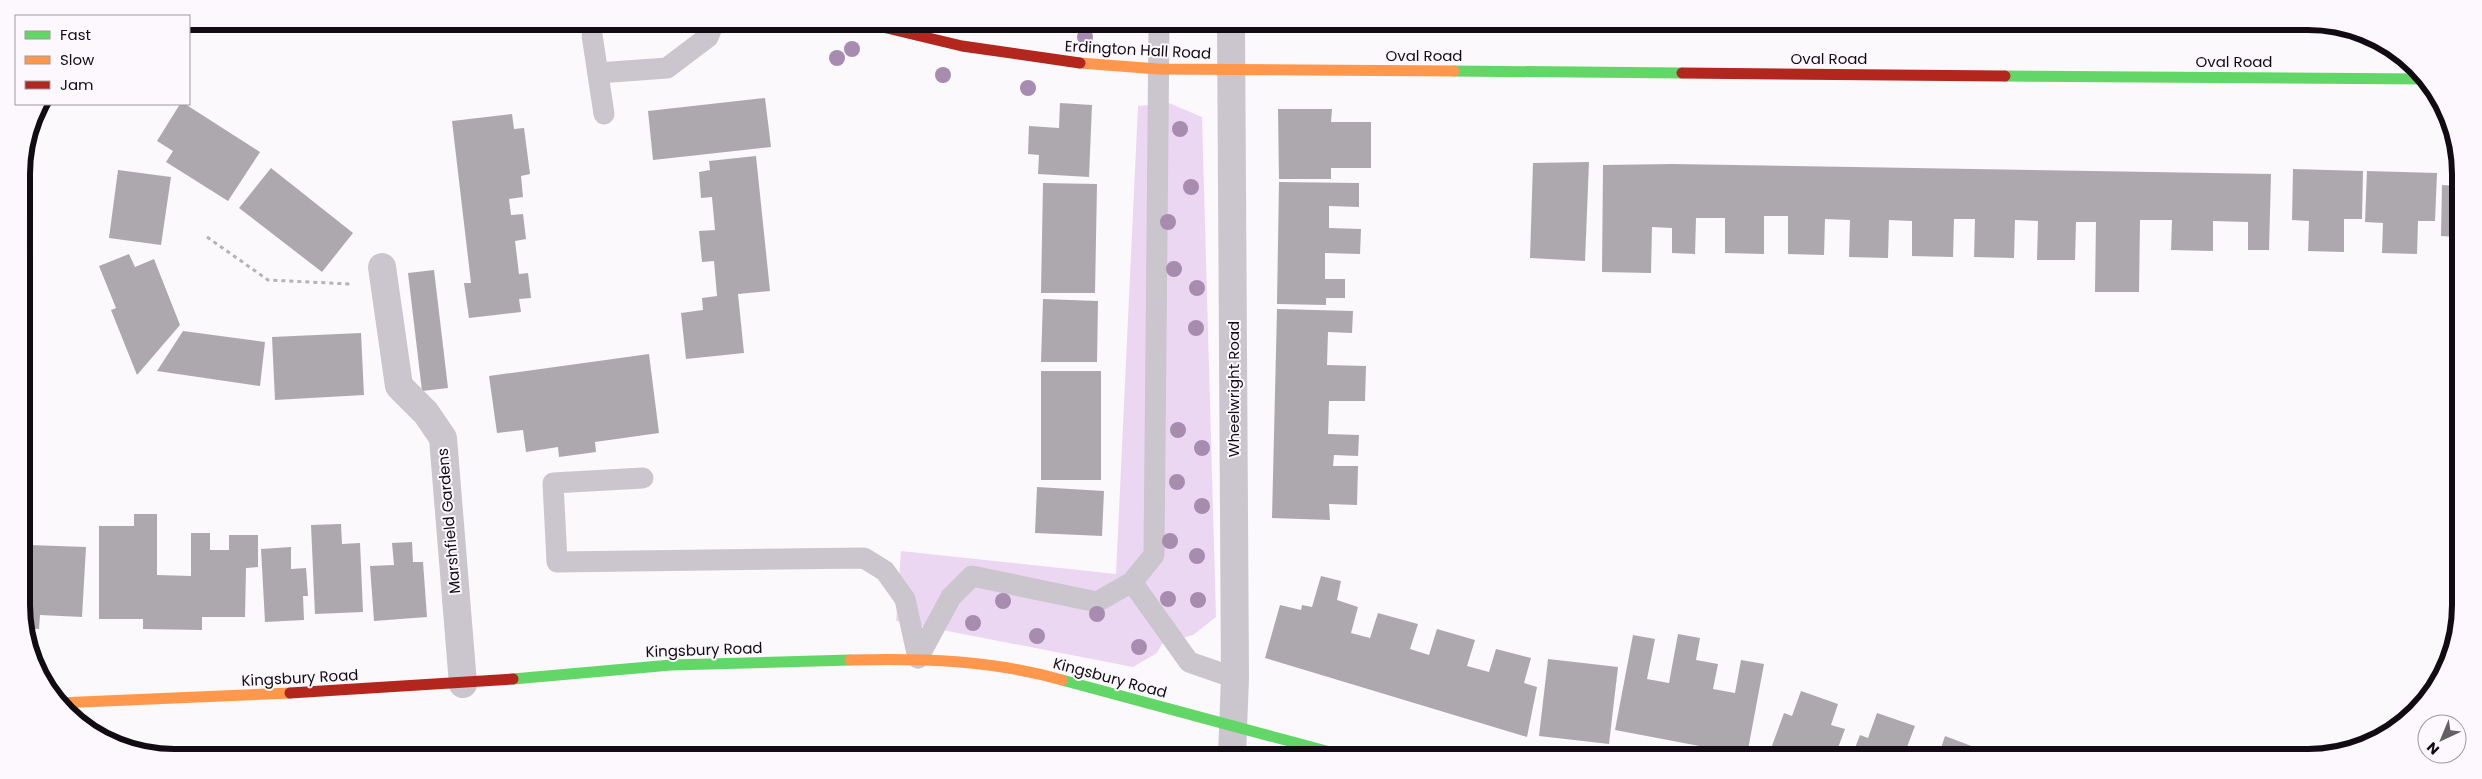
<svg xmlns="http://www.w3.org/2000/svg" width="2482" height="779" viewBox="0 0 2482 779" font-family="Poppins,sans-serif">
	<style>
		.green { fill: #ecd7f3 }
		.building { fill: #ada8ae }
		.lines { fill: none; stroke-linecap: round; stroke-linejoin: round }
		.path { stroke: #b6b2b7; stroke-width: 3; stroke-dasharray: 4 4; stroke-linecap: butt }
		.lane { stroke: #cbc5cd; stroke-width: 21 }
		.street { stroke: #cbc5cd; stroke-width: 28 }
		.fast { stroke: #63d668; stroke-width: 11 }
		.slow { stroke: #ff974d; stroke-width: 11 }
		.jam { stroke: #b3261e; stroke-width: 11 }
		.tree { fill: #a78cb0 }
		.labels { text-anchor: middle; stroke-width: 4; stroke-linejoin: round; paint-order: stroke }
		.street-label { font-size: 15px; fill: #120b14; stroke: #fcf8fd }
		.rim { fill: none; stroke: #120b14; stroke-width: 6 }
	</style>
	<rect width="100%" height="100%" fill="#fbf9fc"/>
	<!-- green -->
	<path class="green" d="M1169 103 1202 117 1216 617 1193 635 1162 644 1157 653 1133 667 896 621 901 551 1116 574 1138 106Z"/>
	<!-- building -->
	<g class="building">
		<path d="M765 98 771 147 653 160 648 111Z"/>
		<path d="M1060 103 1092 105 1089 177 1038 174 1039 155 1028 154 1029 126 1059 128Z"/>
		<path d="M180 104H185L260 152 228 201 166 162 173 151 157 141Z"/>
		<path d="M1278 109H1332L1331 122H1371V168H1331V179H1279Z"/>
		<path d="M512 114 514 129 524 128 530 174 521 176 523 197 509 199 511 215 523 214 526 239 515 241 519 274 528 273 531 298 519 299 521 312 469 318 464 283H471L452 121Z"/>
		<path d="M756 156 770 291 738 294 744 353 686 359 681 313 703 310 702 298 717 296 714 261 702 262 699 231 715 230 712 197 701 198 699 172 710 170 709 161Z"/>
		<path d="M1589 162 1585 261 1530 258 1533 163Z"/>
		<path d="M1673 164 2271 174 2269 250H2248V222L2213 221V251L2171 250 2172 220H2140L2139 292H2095L2096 222H2076L2075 260H2037L2038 221 2015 220 2014 258 1974 257 1975 219H1954L1953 257 1912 256V221L1889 220 1888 258 1849 257 1850 220 1825 219 1824 255 1788 254V216H1764V254L1725 253V218H1696L1695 254 1672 253V228L1652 227 1651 273 1602 272 1603 165Z"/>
		<path d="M271 168 353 233 322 272 239 208Z"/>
		<path d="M2293 169 2363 171 2362 219H2344V252L2308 251 2309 221 2292 220Z"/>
		<path d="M118 170 171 177 161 245 109 238Z"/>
		<path d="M2367 171 2437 173 2435 221H2418L2417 254 2382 253 2383 223 2365 222Z"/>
		<path d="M1279 182 1359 183V207L1329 206V228L1361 229 1360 254 1325 253V279H1345V298H1326V305L1277 304Z"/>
		<path d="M1043 183 1097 184 1095 293H1041Z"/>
		<path d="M2442 185 2458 186 2457 237 2441 236Z"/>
		<path d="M129 254 135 267 154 259 180 325 137 375 111 310 116 308 99 266Z"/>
		<path d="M434 270 448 388 422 391 408 273Z"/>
		<path d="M1043 299 1098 301 1097 362H1041Z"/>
		<path d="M1277 309 1353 311 1352 333 1328 332 1327 365 1366 366 1365 401H1329L1328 434 1359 435 1358 456 1334 455 1333 466H1358L1357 505 1329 504 1330 520 1272 518Z"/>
		<path d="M183 331 265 342 260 386 157 371Z"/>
		<path d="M361 333 364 395 275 400 272 337Z"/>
		<path d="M649 354 659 433 595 442 596 452 559 457 558 447 526 452 523 430 497 433 489 376Z"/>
		<rect x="1041" y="371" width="60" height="109"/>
		<path d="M1037 487 1104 491 1102 536 1035 533Z"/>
		<path d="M134 514H157V575L191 576V533H210V550H229V535H258V567L246 568 245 617H202V630L143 629V619H99V526H134Z"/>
		<path d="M341 524 342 544 360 543 363 612 315 614 311 525Z"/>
		<path d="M412 542 413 562H423L427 617 374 621 370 566 394 565 392 543Z"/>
		<path d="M29 545 86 547 82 617 40 615 39 629 24 628V569H28Z"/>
		<path d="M291 547V569L306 568 308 596H303L304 620 265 622 261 549Z"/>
		<path d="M1321 576 1341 581 1337 600 1358 607 1351 633 1370 638 1378 613 1418 624 1410 649 1429 655 1437 629 1475 640 1467 666 1489 672 1496 649 1531 658 1524 683 1537 687 1527 737 1265 658 1280 605 1301 610 1302 605 1312 607Z"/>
		<path d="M1678 634 1700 638 1696 660 1718 664 1713 689 1735 693 1741 660 1764 664 1747 755 1615 730 1633 635 1655 639 1647 679 1669 683Z"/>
		<path d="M1548 659 1618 667 1609 744 1539 736Z"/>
		<path d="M2436 676 2441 678 2435 690 2428 697Z"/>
		<path d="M1801 691 1838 704 1831 725 1845 729 1835 756H1775L1769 754 1784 713 1792 716Z"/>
		<path d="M1877 713 1915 726 1907 747 1920 752 1919 757 1852 756 1860 735 1868 738Z"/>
		<path d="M1945 736 1982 750 1980 757H1938Z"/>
	</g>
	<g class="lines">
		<!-- path -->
		<g class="path">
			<path d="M207 237 268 280 350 284"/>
			<path d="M2451 632H2456"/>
		</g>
		<!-- lane -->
		<g class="lane">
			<path d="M592 35 604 114"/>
			<path d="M598 73 667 68 708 37 714 23"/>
			<path d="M643 478 553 483 557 562 864 558 885 571 905 599 918 658"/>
			<path d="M1132 582 1189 662 1235 678"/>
			<path d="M918 658 951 597 972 576 1097 602 1132 582 1154 555 1159 24"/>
		</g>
		<!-- street -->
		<g class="street">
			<path d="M1231 24 1235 678 1232 755"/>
			<path d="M382 267 399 386 426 413 443 438 463 684"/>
		</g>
		<!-- fast -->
		<g class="fast">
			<path d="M1454 71 1682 73"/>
			<path d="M2005 76 2425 79"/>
			<path d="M513 679 671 665 850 660"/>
			<path d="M1062 680 1341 755"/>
		</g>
		<!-- slow -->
		<g class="slow">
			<path d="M1080 63 1158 69 1454 71"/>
			<path d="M850 660C923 658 991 660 1062 680"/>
			<path d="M58 703 290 693"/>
		</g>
		<!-- jam -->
		<g class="jam">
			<path d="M866 23 962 46 1080 63"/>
			<path d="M1682 73 2005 76"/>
			<path d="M290 693 513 679"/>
		</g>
	</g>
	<!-- trees -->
	<g class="tree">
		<circle cx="1085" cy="37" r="8"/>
		<circle cx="852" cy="49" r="8"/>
		<circle cx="837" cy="58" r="8"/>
		<circle cx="943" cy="75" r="8"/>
		<circle cx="1028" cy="88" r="8"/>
		<circle cx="1180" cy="129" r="8"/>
		<circle cx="1191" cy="187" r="8"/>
		<circle cx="1168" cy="222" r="8"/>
		<circle cx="1174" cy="269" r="8"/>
		<circle cx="1197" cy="288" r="8"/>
		<circle cx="1196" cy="328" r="8"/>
		<circle cx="1178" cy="430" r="8"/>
		<circle cx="1202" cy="448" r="8"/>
		<circle cx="1177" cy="482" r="8"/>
		<circle cx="1202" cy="506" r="8"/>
		<circle cx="1170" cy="541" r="8"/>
		<circle cx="1197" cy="556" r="8"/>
		<circle cx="1168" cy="599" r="8"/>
		<circle cx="1198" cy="600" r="8"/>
		<circle cx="1003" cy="601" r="8"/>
		<circle cx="1097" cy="614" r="8"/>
		<circle cx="973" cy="623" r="8"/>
		<circle cx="1037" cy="636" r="8"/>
		<circle cx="1139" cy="647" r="8"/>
	</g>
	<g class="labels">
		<!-- street labels -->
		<g class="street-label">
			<text transform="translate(1138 50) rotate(3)" y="5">Erdington Hall Road</text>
			<text x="1424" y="61">Oval Road</text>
			<text x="1829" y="64">Oval Road</text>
			<text x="2234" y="67">Oval Road</text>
			<text transform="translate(1234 389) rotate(-90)" y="5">Wheelwright Road</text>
			<text transform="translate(449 521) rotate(-95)" y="5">Marshfield Gardens</text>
			<text transform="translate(704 650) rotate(-2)" y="5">Kingsbury Road</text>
			<text transform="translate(300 678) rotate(-3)" y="5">Kingsbury Road</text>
			<text transform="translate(1110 678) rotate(15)" y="5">Kingsbury Road</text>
		</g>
	</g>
	<!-- crop -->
	<path d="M0 0H2482V779H0ZM174 30H2308A144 144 0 0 1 2452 174V605A144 144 0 0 1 2308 749H174A144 144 0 0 1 30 605V174A144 144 0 0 1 174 30Z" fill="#fcf8fd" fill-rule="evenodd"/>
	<path class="rim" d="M174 30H2308A144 144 0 0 1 2452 174V605A144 144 0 0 1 2308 749H174A144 144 0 0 1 30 605V174A144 144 0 0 1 174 30Z"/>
	<!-- legend -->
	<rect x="15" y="15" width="175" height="90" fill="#fcf8fd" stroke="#9e99a0"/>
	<rect x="25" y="31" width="25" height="8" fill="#63d668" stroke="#9e99a0"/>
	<text x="60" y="40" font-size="15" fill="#120b14">Fast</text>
	<rect x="25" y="56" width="25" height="8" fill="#ff974d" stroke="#9e99a0"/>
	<text x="60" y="65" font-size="15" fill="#120b14">Slow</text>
	<rect x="25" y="81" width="25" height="8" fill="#b3261e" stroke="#9e99a0"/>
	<text x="60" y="90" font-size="15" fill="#120b14">Jam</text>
	<!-- north arrow -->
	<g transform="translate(2442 739) rotate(224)"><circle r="24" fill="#fcf8fd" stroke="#9e99a0"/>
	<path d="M0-4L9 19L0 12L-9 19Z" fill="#645e65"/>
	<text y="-8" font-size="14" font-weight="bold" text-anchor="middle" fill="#120b14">N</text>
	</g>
</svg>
